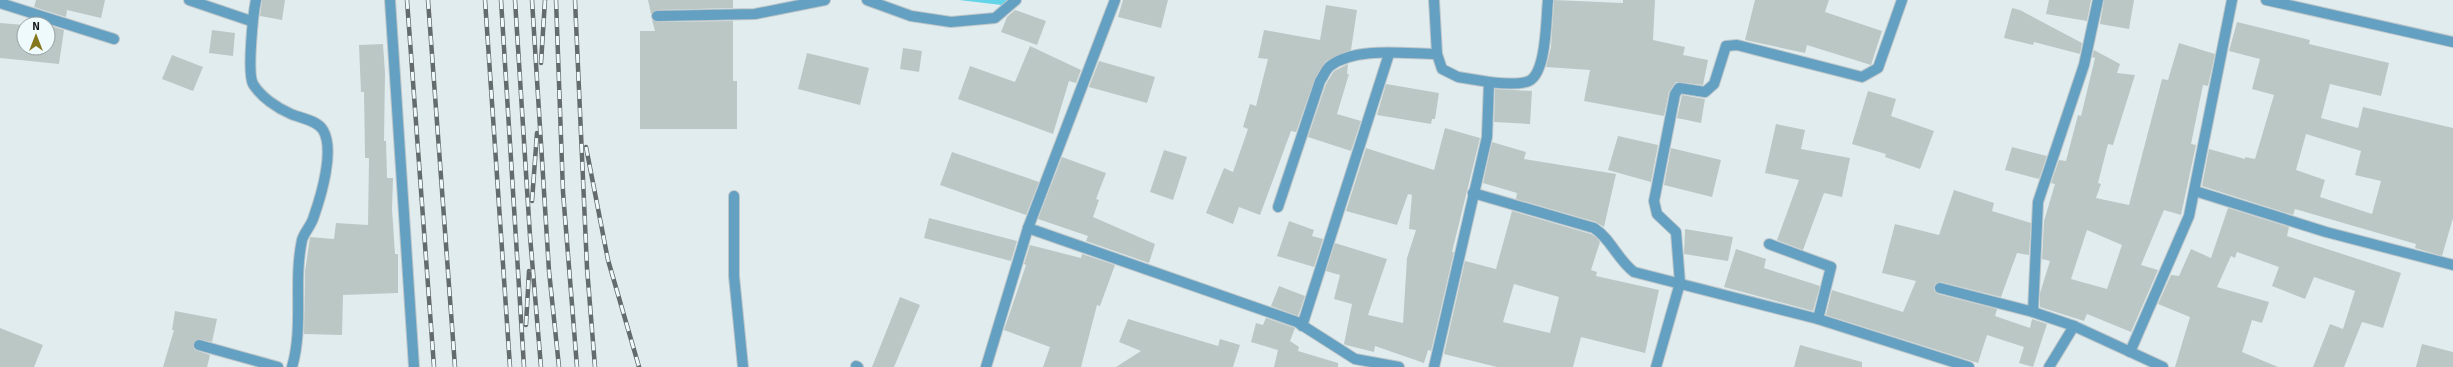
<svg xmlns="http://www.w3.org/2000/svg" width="2453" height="367" viewBox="0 0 2453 367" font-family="Signika,sans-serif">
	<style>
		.green { fill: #64d4e9 }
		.building { fill: #bbc7c5; fill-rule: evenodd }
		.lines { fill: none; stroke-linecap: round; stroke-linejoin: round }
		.minor-casing { stroke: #bdc6c9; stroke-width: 12 }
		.minor { stroke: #64a0c1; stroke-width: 10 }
		.rail-casing { stroke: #646b6d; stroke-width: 4.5 }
		.rail { stroke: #eefafc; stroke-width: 3; stroke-dasharray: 9; stroke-linecap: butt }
	</style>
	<rect width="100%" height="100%" fill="#e1ecef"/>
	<!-- green -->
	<path class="green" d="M959 0H1011L1010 6Z"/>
	<!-- building -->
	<g class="building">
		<path d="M36 0H105L101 18 67 10 66 17 34 7Z"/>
		<path d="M262 0H285L282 20 260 16Z"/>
		<path d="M648 0H733V8L657 10 651 14Z"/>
		<path d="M1123 0H1168L1161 28 1118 17Z"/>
		<path d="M1554 0 1623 3V0H1655L1653 40 1685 47 1683 55 1708 60 1703 85 1676 82 1669 92 1664 116 1584 101 1590 70 1546 67 1551 47Z"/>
		<path d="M1755 0H1829L1825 12 1882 31 1871 65 1807 45 1805 53 1745 40Z"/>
		<path d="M2049 0H2091L2087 21 2046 14Z"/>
		<path d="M2104 0H2134L2129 29 2100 24Z"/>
		<path d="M1326 5 1357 10 1351 50 1326 61 1315 78 1296 132 1291 131 1260 215 1239 207 1233 224 1206 213 1224 168 1233 172 1248 129 1243 127 1250 104 1256 106 1268 59 1258 58 1264 30 1320 40Z"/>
		<path d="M2012 8 2020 10 2082 43 2080 54 2034 42 2033 45 2004 38Z"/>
		<path d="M1015 10 1046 21 1037 45 1001 32 1007 17Z"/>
		<path d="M652 20 657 22 733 21V81H737V129H640V31H655Z"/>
		<path d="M2237 22 2310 40 2309 44 2389 63 2381 96 2330 84 2321 118 2358 128 2363 107 2453 128V218L2442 256 2415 248 2416 244 2295 209 2293 215 2202 186 2209 149 2245 159V157L2255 159 2274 95 2252 89 2260 59 2229 51ZM2306 134 2361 151 2355 175 2381 181 2372 214 2320 197 2325 180 2296 170Z"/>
		<path d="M0 23 24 25V48H48V25L64 30 59 64 0 58Z"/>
		<path d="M212 30 235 33 233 56 209 53Z"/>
		<path d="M2179 43 2215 54 2208 86 2203 85 2191 144 2196 145 2181 215 2164 210 2141 265 2158 270 2131 332 2087 314 2084 321 2040 307V293L2050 261 2042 259 2044 221 2055 184 2051 183 2059 160 2066 161 2078 115 2081 116 2095 58 2092 57 2094 50 2120 64 2117 73 2135 75 2113 145 2108 144 2098 183 2101 184 2096 198 2129 205 2162 79 2168 80ZM2087 230 2122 245 2107 289 2071 279Z"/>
		<path d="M383 44 385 73 384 141H386L387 178H393L392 209 395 254H398V293L343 295 342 335 304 334 305 272 310 237 334 239 336 223 368 225 369 158H365L364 92H361L359 45Z"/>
		<path d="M1030 46 1081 70 1076 83 1069 81 1053 134 958 99 970 66 1015 82Z"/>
		<path d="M903 48 922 51 919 72 900 69Z"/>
		<path d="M807 53 869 68 860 105 798 89Z"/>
		<path d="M172 55 203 67 193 91 162 79Z"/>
		<path d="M1099 61 1155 77 1147 103 1089 87Z"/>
		<path d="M1348 64 1347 74H1349L1337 114 1361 121 1351 151 1308 137 1326 84 1334 71Z"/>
		<path d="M1386 84 1439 93 1435 119H1432L1431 124 1377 115Z"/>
		<path d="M1495 89 1532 91 1530 124 1494 122Z"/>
		<path d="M1868 91 1896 99 1891 116 1934 131 1920 169 1885 157 1886 154 1852 144Z"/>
		<path d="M1682 95 1705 99 1701 123 1677 118Z"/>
		<path d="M1776 124 1805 130 1801 149 1850 158 1842 197 1824 193 1803 250 1777 240 1799 180 1765 173Z"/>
		<path d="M1445 128 1480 138 1452 252H1454L1431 351 1428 350 1424 363 1375 346 1374 352 1346 345 1344 344 1352 304 1334 299 1340 275 1326 271 1335 243 1387 259 1368 315 1403 323 1407 258 1416 230 1409 229 1412 195 1408 194 1397 225 1346 211 1366 148 1434 170Z"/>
		<path d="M1618 136 1658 145 1651 182 1608 170Z"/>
		<path d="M1492 142 1526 152 1524 159 1616 174 1604 227 1596 222 1516 199 1517 193 1483 183Z"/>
		<path d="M2012 147 2047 156 2039 179 2005 170Z"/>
		<path d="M1671 148 1721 160 1712 197 1664 185Z"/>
		<path d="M1164 150 1187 157 1173 200 1150 192Z"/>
		<path d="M952 152 1039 182 1026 215 940 185Z"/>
		<path d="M1062 157 1106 173 1096 199 1099 200 1093 217 1155 244 1149 263 1086 241 1088 236 1038 219Z"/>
		<path d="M1954 190 1994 203 1992 211 2031 223 2029 255 2017 253 2001 297 1941 282 1935 284 1934 290 1938 294 1997 309 1995 316 2030 328 2032 319 2047 324 2033 367 2019 363 2024 347 1987 335 1978 363 1826 315 1832 290 1903 312 1916 281 1882 273 1895 224 1939 235Z"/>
		<path d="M2228 208 2289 227 2287 236 2401 273 2383 328 2362 322 2344 367H2313L2330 324 2343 329 2355 291 2314 277 2305 299 2272 286 2279 267 2237 252 2235 258 2231 256 2217 287 2269 302 2262 323 2252 320 2242 352 2278 367H2175L2190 317 2158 304 2171 275 2179 276 2191 249 2211 258Z"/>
		<path d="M1512 211 1591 234 1596 237 1600 242 1591 270 1597 272 1596 276 1659 290 1645 353 1581 337 1573 367H1497L1444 354 1465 261 1496 269ZM1514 284 1559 297 1550 333 1503 322Z"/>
		<path d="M929 218 1017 241 1011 261 924 238Z"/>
		<path d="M1289 221 1314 230 1312 236 1323 239 1314 267 1277 256Z"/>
		<path d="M1685 229 1733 237 1728 261 1684 254Z"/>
		<path d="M1030 245 1081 258 1082 254 1115 265 1100 306 1097 305 1081 367H1043L1050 347 1004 330 1026 265 1024 264Z"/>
		<path d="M1736 249 1766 259 1764 268 1820 286 1813 311 1724 287Z"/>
		<path d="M1279 286 1305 296 1298 316 1271 306Z"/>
		<path d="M900 297 920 305 894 367H872Z"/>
		<path d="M175 311 217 319 212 342 198 339 193 344 195 350 210 355 207 367H163L174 330H172Z"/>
		<path d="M1266 318 1295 328 1290 341 1299 347 1298 351 1338 363V367H1274L1278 350 1251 342 1256 323 1263 325Z"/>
		<path d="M1128 319 1218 346 1220 339 1240 345 1233 367H1116L1141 351 1119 342Z"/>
		<path d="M0 328 43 345 34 367H0Z"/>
		<path d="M2422 344 2453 352V367H2416Z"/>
		<path d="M1800 345 1862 362V367H1794Z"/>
	</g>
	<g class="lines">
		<defs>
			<g id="minor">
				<path d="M189 0 251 21"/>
				<path d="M256 0C253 14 247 73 253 84 261 97 277 108 291 114 300 118 317 120 323 130 335 150 321 196 314 216 312 225 304 232 302 240 293 282 304 326 292 367"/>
				<path d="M390 0 414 367"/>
				<path d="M867 0 911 16 951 22 995 18 1016 0"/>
				<path d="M1434 0 1437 54 1442 69 1458 77 1489 82 1487 137 1434 367"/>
				<path d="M2266 0 2453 42"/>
				<path d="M0 3 114 39"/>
				<path d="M657 16 755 14 825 0"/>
				<path d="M1489 82C1500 83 1514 85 1526 82 1547 78 1546 18 1548 0"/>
				<path d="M2195 191 2326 232 2453 265"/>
				<path d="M1473 193 1594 228C1611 239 1617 259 1634 272L1818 319 1969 367"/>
				<path d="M734 196V276L743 367"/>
				<path d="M1278 207 1320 81C1323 77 1326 69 1330 66 1356 46 1406 54 1437 54"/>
				<path d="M1028 228 1115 0"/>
				<path d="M1769 244 1831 267 1818 319"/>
				<path d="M1940 288 2033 312 2074 326"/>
				<path d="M2033 312 2038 202 2084 65 2098 0"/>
				<path d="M1302 326 1389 54"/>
				<path d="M199 345 278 367"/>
				<path d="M2130 352 2189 216 2232 0"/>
				<path d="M856 366 858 367"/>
				<path d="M986 367 1028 228 1297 322 1355 359 1399 367"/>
				<path d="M1656 367 1680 283 1676 232 1657 214 1654 201 1675 94 1679 88 1705 92 1714 84 1726 46 1737 45 1862 77 1878 68 1902 0"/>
				<path d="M2049 367 2074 326 2163 367"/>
			</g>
		</defs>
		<!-- minor casing -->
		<use href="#minor" class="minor-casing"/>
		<!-- minor -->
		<use href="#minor" class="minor"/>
		<defs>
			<g id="rail">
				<path d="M407 0 434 367"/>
				<path d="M428 0 455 367"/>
				<path d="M485 0 510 367"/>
				<path d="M501 0 524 367"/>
				<path d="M515 0 530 236 541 367"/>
				<path d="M532 0 549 271 559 367"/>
				<path d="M556 0 563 192 577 367"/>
				<path d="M575 0 587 268 595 367"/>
				<path d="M541 63 545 0"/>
				<path d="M586 147 608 260 639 367"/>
				<path d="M532 201 537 133"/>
				<path d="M526 325 529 271"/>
			</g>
		</defs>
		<!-- rail casing -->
		<use href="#rail" class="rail-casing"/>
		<!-- rail -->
		<use href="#rail" class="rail"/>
	</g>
	<!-- north arrow -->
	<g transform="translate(36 36)"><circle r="19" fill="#eefafc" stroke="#98a1a2"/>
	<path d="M0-3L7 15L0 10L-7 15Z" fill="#85781c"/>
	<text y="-6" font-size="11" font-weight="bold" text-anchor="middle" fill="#171b1c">N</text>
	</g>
</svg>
